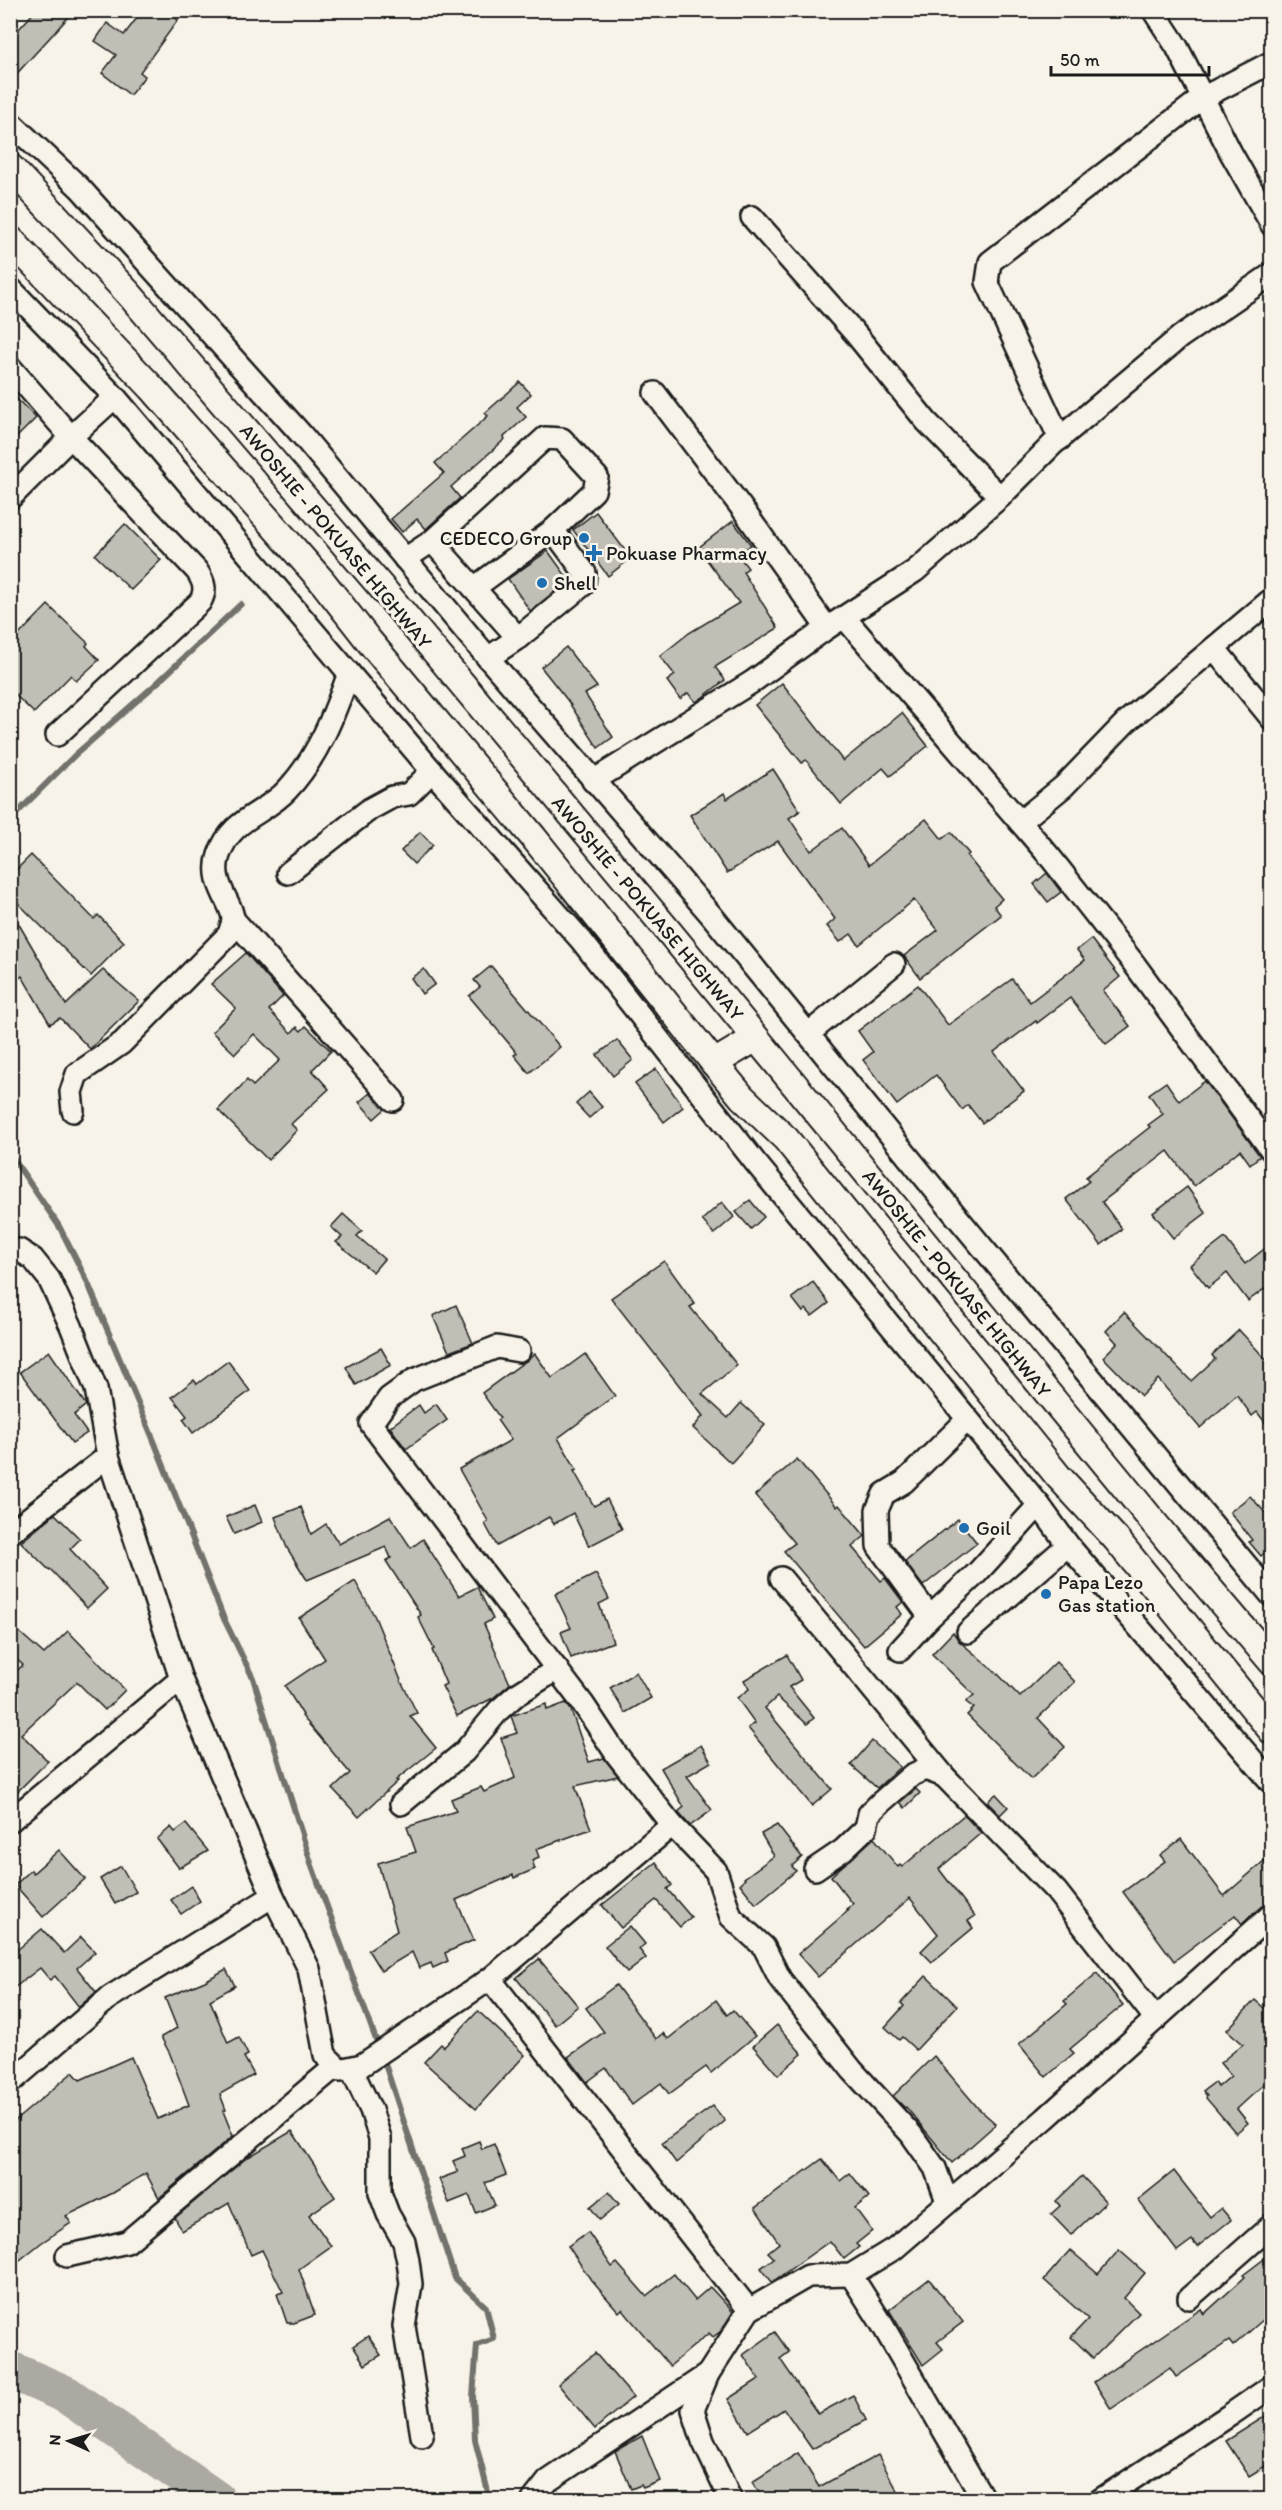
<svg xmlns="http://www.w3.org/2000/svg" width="1282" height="2510" viewBox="0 0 1282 2510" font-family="Itim,sans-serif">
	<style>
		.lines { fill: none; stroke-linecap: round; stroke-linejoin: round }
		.stream { stroke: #72716c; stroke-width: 6 }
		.river { stroke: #aca9a2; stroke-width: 38 }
		.building { fill: #c0beb5; stroke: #1c1c1c; stroke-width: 1.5 }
		.minor-casing { stroke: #1c1c1c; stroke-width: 26 }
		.major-casing { stroke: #1c1c1c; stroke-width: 30 }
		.minor { stroke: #f7f3e8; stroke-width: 21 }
		.major { stroke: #f7f3e8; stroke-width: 26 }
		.poi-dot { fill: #1f6fb2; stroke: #f7f3e8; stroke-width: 2 }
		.labels { text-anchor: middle; stroke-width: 6; stroke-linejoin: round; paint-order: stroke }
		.street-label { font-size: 20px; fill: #1c1c1c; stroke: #f7f3e8 }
		.poi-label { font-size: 20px; fill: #1c1c1c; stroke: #f7f3e8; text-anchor: start }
	</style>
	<rect width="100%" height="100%" fill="#f7f3e8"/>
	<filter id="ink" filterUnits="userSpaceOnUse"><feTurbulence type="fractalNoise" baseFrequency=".0167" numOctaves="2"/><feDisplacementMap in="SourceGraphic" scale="12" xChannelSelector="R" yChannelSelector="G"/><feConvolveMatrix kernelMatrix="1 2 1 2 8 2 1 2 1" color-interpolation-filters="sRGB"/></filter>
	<g filter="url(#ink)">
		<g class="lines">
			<!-- stream -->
			<g class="stream">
				<path d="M10 820 75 755 156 684 241 604"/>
				<path d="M10 1154 59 1226 87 1281 154 1441 224 1619 253 1678 311 1863 379 2048"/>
				<path d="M385 2064 455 2278 486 2307 494 2339 477 2345 473 2396 475 2440 490 2500"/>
			</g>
			<!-- river -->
			<path class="river" d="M10 2370 67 2395 217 2500"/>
		</g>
		<!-- building -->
		<g class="building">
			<path d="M36 10H75L10 81V39Z"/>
			<path d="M143 10H165L178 20 140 72 145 76 130 95 102 73 116 55 95 41 107 23 124 35Z"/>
			<path d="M520 382 531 394 517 407 526 417 504 437 505 439 451 487 460 498 426 529 417 519 402 532 391 519 444 473 435 463 488 416 485 413Z"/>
			<path d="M10 392 36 418 10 444Z"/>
			<path d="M596 512 631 558 608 576 573 530Z"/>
			<path d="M733 521 751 545 738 555 748 568 743 572 778 628 715 667 725 680 703 697 696 702 688 693 680 699 667 681 675 675 660 656 689 633 739 603 698 548Z"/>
			<path d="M125 524 161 560 131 590 95 555Z"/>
			<path d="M548 551 569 580 530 611 508 579Z"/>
			<path d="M48 605 88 643 86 646 99 660 76 681 71 675 34 713 10 690V644Z"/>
			<path d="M566 647 597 687 585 694 613 737 598 748 568 701 541 667Z"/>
			<path d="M782 683 843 761 902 713 928 746 890 776 883 768 841 804 806 760 802 763 755 705Z"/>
			<path d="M773 769 800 811 789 818 811 851 842 828 869 865 926 819 942 839 951 832 969 854 967 856 1002 899 994 906 1001 915 920 978 904 956 938 930 914 900 859 945 851 934 840 942 827 926 835 919 778 841 727 873 690 815 724 793 727 799Z"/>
			<path d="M420 832 433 845 414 864 401 851Z"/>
			<path d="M31 855 94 919 98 915 124 942 91 976 10 895V876Z"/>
			<path d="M1047 873 1061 892 1048 902 1034 884Z"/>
			<path d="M10 909 66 1005 103 970 139 1001 90 1049 60 1018 50 1024 22 976 10 985Z"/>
			<path d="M1091 939 1120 977 1103 991 1130 1026 1106 1044 1070 998 1037 1023 1036 1021 994 1052 1024 1091 982 1123 968 1105 962 1110 936 1075 897 1105 863 1060 873 1052 858 1031 918 985 948 1025 1012 979 1030 1002 1085 960 1077 950Z"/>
			<path d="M246 953 283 996 269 1010 291 1033 297 1027 301 1031 306 1026 331 1051 312 1070 329 1089 291 1124 297 1130 268 1160 218 1110 247 1080 253 1086 280 1060 254 1034 235 1054 212 1032 236 1008 211 984Z"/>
			<path d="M491 966 560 1047 529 1073 514 1055 517 1053 469 996 480 987 474 980Z"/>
			<path d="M424 969 435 984 422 994 411 978Z"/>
			<path d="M617 1040 633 1060 613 1076 597 1055Z"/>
			<path d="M656 1069 683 1107 664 1122 635 1084Z"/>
			<path d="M1205 1081 1260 1156 1250 1164 1240 1150 1194 1186 1168 1151 1102 1202 1122 1229 1101 1245 1066 1199 1089 1181 1086 1177 1150 1127 1148 1125 1163 1114 1149 1094 1166 1082 1179 1101Z"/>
			<path d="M589 1092 602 1107 589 1118 576 1104Z"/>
			<path d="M370 1093 385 1109 374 1119 359 1102Z"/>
			<path d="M1187 1187 1206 1213 1173 1238 1153 1213Z"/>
			<path d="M750 1200 764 1217 751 1229 736 1212Z"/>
			<path d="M722 1202 734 1217 714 1234 702 1220Z"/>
			<path d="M343 1214 362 1231 357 1236 384 1259 373 1272 336 1242 342 1237 331 1227Z"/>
			<path d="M1225 1238 1245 1264 1272 1243V1283L1248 1301 1227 1273 1208 1288 1190 1265Z"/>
			<path d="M664 1261 695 1304 690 1307 737 1365 702 1394 728 1418 741 1403 765 1425 731 1463 693 1428 703 1416 611 1298Z"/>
			<path d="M813 1282 829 1303 812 1316 806 1309 803 1312 792 1298Z"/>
			<path d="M456 1305 473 1343 449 1352 433 1316Z"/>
			<path d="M1124 1312 1191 1381 1215 1359 1212 1355 1239 1330 1272 1366V1431L1257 1412 1252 1416 1237 1395 1200 1428 1158 1379 1141 1396 1103 1357 1117 1343 1106 1331Z"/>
			<path d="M381 1348 391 1365 356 1385 346 1367Z"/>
			<path d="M49 1351 86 1405 74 1415 87 1433 72 1443 20 1372Z"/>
			<path d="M535 1354 552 1378 585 1354 615 1396 558 1438 577 1470 574 1471 594 1506 607 1499 622 1529 589 1546 573 1513 554 1524 549 1517 497 1546 485 1524 488 1521 459 1469 511 1440 497 1420 500 1418 482 1393Z"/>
			<path d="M228 1361 250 1391 193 1433 183 1419 187 1416 172 1397 194 1380 197 1384Z"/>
			<path d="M436 1404 447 1420 406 1449 390 1427 419 1405 424 1413Z"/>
			<path d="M797 1459 837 1507 839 1505 865 1536 852 1547 881 1581 885 1578 903 1602 897 1607 902 1614 864 1646 784 1551 795 1543 755 1495Z"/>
			<path d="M1250 1496 1272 1520V1547L1261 1556 1249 1542 1252 1540 1230 1512Z"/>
			<path d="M255 1505 262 1522 234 1534 226 1517Z"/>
			<path d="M301 1507 311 1534 326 1524 339 1544 390 1516 411 1548 423 1539 459 1596 477 1587 493 1619 484 1624 510 1684 493 1698 457 1716 442 1686 446 1684 432 1650 434 1649 418 1617 421 1615 386 1561 391 1558 386 1547 307 1580 287 1548 275 1517Z"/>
			<path d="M55 1514 80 1539 70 1549 107 1589 87 1608 50 1569 49 1570 21 1542Z"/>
			<path d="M958 1519 977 1543 923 1586 905 1562Z"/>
			<path d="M596 1574 609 1599 599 1604 613 1642 571 1658 561 1632 571 1628 555 1594Z"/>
			<path d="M355 1581 375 1617 402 1683 417 1713 410 1716 436 1748 396 1780 398 1781 359 1817 333 1789 350 1773 302 1716 303 1715 285 1686 325 1659 299 1618Z"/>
			<path d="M10 1624 44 1654 68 1631 125 1690 105 1710 77 1682 21 1734 48 1761 10 1799V1677L23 1665 10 1654Z"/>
			<path d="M953 1632 959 1641 996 1672 1020 1697 1056 1662 1075 1682 1038 1718 1065 1747 1031 1779 967 1715 974 1708 966 1702 974 1695 932 1654Z"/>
			<path d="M787 1655 801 1680 789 1687 814 1718 807 1724 777 1697 765 1708 832 1789 812 1806 748 1728 755 1723 737 1698 749 1689 744 1680Z"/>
			<path d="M636 1672 651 1698 625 1713 610 1688Z"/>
			<path d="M566 1703 571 1710 589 1762 604 1758 618 1776 575 1786 591 1829 536 1849 539 1857 532 1860 535 1869 514 1878 513 1875 456 1900 474 1940 445 1953 448 1961 433 1968 431 1963 419 1968 412 1952 381 1971 368 1950 397 1931 378 1863 416 1852 407 1827 456 1811 451 1799 481 1787 484 1792 515 1778 501 1738 517 1733 511 1716 546 1704 547 1710Z"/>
			<path d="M872 1741 900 1767 877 1788 851 1765Z"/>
			<path d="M701 1745 711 1762 687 1776 712 1810 690 1826 678 1812 684 1807 661 1768Z"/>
			<path d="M916 1789 920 1793 905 1808 900 1802Z"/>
			<path d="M996 1794 1008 1807 1000 1815 987 1802Z"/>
			<path d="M964 1815 981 1833 939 1869 975 1916 968 1921 973 1928 932 1962 921 1951 938 1934 910 1898 818 1977 798 1954 849 1910 847 1909 853 1904 831 1876 874 1838 898 1867 900 1865 902 1867Z"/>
			<path d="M186 1824 208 1851 179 1868 157 1839 171 1827 175 1832Z"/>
			<path d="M777 1825 802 1857 792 1866 796 1871 756 1904 740 1884 745 1879 744 1878 774 1856 761 1834Z"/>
			<path d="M1181 1839 1224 1896 1272 1854V1902L1263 1905 1242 1924 1235 1915 1174 1961 1123 1892 1165 1861 1160 1855Z"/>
			<path d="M59 1850 85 1879 43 1917 15 1885 31 1870 33 1873Z"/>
			<path d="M656 1862 672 1885 667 1889 691 1917 680 1927 656 1900 621 1928 602 1905Z"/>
			<path d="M121 1866 136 1892 115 1904 100 1879Z"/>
			<path d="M191 1886 200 1901 181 1914 171 1900Z"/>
			<path d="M630 1926 645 1944 639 1949 646 1958 627 1973 605 1946Z"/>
			<path d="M42 1929 64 1953 81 1937 95 1952 77 1968 96 1992 79 2007 55 1976 50 1980 40 1968 10 1991V1956Z"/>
			<path d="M539 1959 578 2006 555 2025 516 1978Z"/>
			<path d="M226 1969 235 1986 210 2000 228 2043 239 2037 248 2055 244 2057 254 2075 220 2094 226 2110 223 2111 233 2136 159 2198 146 2173 113 2193 66 2216 71 2223 41 2243 10 2268V2125L73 2072 80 2080 131 2057 158 2119 189 2105 170 2054 161 2037 177 2028 165 1998 205 1981Z"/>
			<path d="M1097 1973 1123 2005 1070 2049 1074 2053 1046 2077 1019 2044 1067 2004 1064 2001Z"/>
			<path d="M926 1976 957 2006 916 2050 902 2037 899 2040 885 2027 904 2006 901 2003Z"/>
			<path d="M616 1985 656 2039 663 2033 668 2039 716 2000 727 2015 733 2010 755 2036 711 2073 706 2067 669 2094 661 2083 632 2105 606 2068 587 2082 568 2057 604 2032 586 2008Z"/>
			<path d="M1255 2000 1272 2015V2077L1237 2109 1248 2123 1236 2133 1206 2098 1207 2096 1203 2091 1215 2082 1218 2087 1231 2076 1220 2063 1243 2044 1227 2030Z"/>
			<path d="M478 2011 525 2055 476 2109 424 2062 441 2044 444 2047Z"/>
			<path d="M777 2025 802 2054 778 2075 753 2046Z"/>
			<path d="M934 2056 978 2108 996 2124 952 2163 906 2107 905 2108 893 2096Z"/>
			<path d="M713 2106 725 2121 676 2163 662 2143Z"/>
			<path d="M292 2131 335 2197 309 2215 331 2246 299 2269 315 2315 294 2323H287L277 2294 283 2292 262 2250 251 2255 229 2203 182 2231 175 2218 245 2159Z"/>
			<path d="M479 2141 482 2149 494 2144 506 2175 485 2183 495 2205 476 2213 469 2195 449 2203 439 2179 458 2172 453 2161 465 2156 462 2148Z"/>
			<path d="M822 2159 840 2181 850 2173 869 2197 855 2208 872 2231 856 2244 859 2247 844 2259 830 2241 772 2282 761 2268 774 2258 768 2252 779 2243 755 2208Z"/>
			<path d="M1174 2171 1210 2217 1221 2208 1231 2220 1197 2247 1192 2240 1177 2251 1138 2200Z"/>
			<path d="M1082 2176 1106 2202 1071 2235 1051 2214 1060 2206 1056 2201Z"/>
			<path d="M609 2192 619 2204 600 2220 590 2207Z"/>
			<path d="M588 2232 612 2267 617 2263 646 2296 674 2274 695 2300 710 2287 733 2312 721 2331 713 2337 709 2333 670 2366 622 2309 619 2312 591 2280 568 2246Z"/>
			<path d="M1070 2250 1098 2274 1119 2250 1145 2273 1124 2298 1139 2313 1093 2358 1071 2337 1088 2319 1044 2280Z"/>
			<path d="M1272 2253V2312L1233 2346 1229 2341 1176 2377 1170 2368 1111 2409 1094 2382 1201 2309 1204 2314 1245 2277 1243 2275Z"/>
			<path d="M929 2279 963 2322 937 2342 943 2349 923 2365 889 2310Z"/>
			<path d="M775 2332 789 2352 780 2359 818 2414 853 2395 866 2420 812 2449 784 2409 748 2432 728 2399 759 2379 743 2355Z"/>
			<path d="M368 2336 381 2355 365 2365 353 2346Z"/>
			<path d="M595 2353 633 2397 595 2429 558 2384Z"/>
			<path d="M1272 2412V2462L1249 2476 1226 2441Z"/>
			<path d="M642 2436 660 2481 643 2488 641 2485 631 2489 615 2451Z"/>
			<path d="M798 2453 819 2487 878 2455 902 2499H763L752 2482Z"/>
		</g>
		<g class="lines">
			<defs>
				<g id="minor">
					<path d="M1153 10 1177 47 1231 153 1272 225"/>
					<path d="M10 122 80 188 301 434 488 658 712 916 953 1212 1272 1596"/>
					<path d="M752 217 854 332 926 421 1000 497"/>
					<path d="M10 288 115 397 432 771 581 940 755 1162 1039 1505 1068 1545 1272 1783"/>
					<path d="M10 367 71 437 197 571C204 582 207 590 200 602L57 735"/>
					<path d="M655 393 744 511 827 628"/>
					<path d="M1060 439 987 282 990 262 1202 98 1272 62"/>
					<path d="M10 498 71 437 115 397"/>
					<path d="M432 541 545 438 562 439 597 477 594 491 553 530"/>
					<path d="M405 559 432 541 518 638 488 658"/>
					<path d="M474 588 553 530 585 573 584 584 518 638"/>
					<path d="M844 617 1050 857 1132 961 1272 1151"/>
					<path d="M1214 648 1272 719"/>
					<path d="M593 781 752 682 827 628 915 571 1000 497 1053 444 1180 337 1272 274"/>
					<path d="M1020 822 1064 786 1126 722 1272 599"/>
					<path d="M288 873 370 809 392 797 409 794 432 771"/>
					<path d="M233 919 393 1100"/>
					<path d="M808 1034 894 964"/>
					<path d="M73 1111 71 1092 77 1074 122 1043 229 934C230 930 232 925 233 921 234 903 209 884 219 855 231 818 264 815 287 790 318 757 334 715 349 673"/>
					<path d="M10 1250H19L33 1259 49 1279 71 1326 96 1389 108 1456 181 1679 273 1896 309 1969 325 2055 340 2070 362 2065 490 1979 672 1825"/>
					<path d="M519 1351 497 1347 414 1380 389 1398 371 1424 583 1704 617 1755 672 1825 716 1871 731 1917 764 1947 780 1979 852 2070 911 2134 935 2168 947 2201"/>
					<path d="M10 1533 108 1456"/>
					<path d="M781 1578 944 1776 1056 1891 1156 2019"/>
					<path d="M930 1617 878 1546 877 1510 884 1494 904 1482 967 1420"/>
					<path d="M968 1632 1068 1545"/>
					<path d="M900 1650 930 1617 977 1573 1039 1505"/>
					<path d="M401 1804 464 1752 499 1710 516 1695 557 1669"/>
					<path d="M10 1821 181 1679"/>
					<path d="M815 1869 843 1850 866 1828 869 1814 880 1803 912 1775 925 1769 944 1776"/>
					<path d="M490 1979 749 2310"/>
					<path d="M351 2068 371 2110 380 2138V2193L388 2214 404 2242 408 2261 411 2284 404 2326 422 2436"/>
					<path d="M10 2083 110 1997 273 1896"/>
					<path d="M67 2256 127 2242 336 2066"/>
					<path d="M851 2275 879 2319 984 2500"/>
					<path d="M1189 2298 1272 2225"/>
					<path d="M533 2500 548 2481 708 2374"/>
					<path d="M731 2500 703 2441 693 2410 708 2374 749 2310 808 2276 851 2275 895 2248 1046 2118 1272 1914"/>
					<path d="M1100 2500 1230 2415 1272 2386"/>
				</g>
				<g id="major">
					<path d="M10 167 129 294 382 588 670 933 1169 1541 1272 1662"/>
					<path d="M10 239 152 388 322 581 369 641 534 838 714 1063 742 1097 786 1139 1058 1476 1116 1539 1272 1731"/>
					<path d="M714 1063 756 1038"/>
				</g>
			</defs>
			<!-- minor casing -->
			<use href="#minor" class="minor-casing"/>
			<!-- major casing -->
			<use href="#major" class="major-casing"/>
			<!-- minor -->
			<use href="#minor" class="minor"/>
			<!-- major -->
			<use href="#major" class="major"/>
		</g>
	</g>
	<!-- markers -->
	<g class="poi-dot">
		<circle cx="584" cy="538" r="6"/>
		<path d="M591 544h6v6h6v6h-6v6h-6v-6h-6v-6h6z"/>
		<circle cx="542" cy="583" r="6"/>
		<circle cx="964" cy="1528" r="6"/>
		<circle cx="1046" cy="1594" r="6"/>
	</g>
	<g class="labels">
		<!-- street labels -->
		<g class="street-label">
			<text transform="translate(336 536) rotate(50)" y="7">AWOSHIE - POKUASE HIGHWAY</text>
			<text transform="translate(648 908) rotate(50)" y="7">AWOSHIE - POKUASE HIGHWAY</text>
			<text transform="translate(957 1283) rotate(51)" y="7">AWOSHIE - POKUASE HIGHWAY</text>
		</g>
		<!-- poi labels -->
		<g class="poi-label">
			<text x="572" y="545" text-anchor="end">CEDECO Group</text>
			<text x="606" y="560">Pokuase Pharmacy</text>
			<text x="554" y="590">Shell</text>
			<text x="976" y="1535">Goil</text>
			<text x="1058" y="1589">Papa Lezo<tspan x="1058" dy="23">Gas station</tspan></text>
		</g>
	</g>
	<!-- margin -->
	<rect width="1282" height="2510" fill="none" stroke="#f7f3e8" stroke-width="36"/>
	<rect x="18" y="18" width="1246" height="2474" fill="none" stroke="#1c1c1c" stroke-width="2" filter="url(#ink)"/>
	<!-- north arrow -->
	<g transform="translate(69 2441) rotate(274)" stroke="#f7f3e8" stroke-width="4.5" paint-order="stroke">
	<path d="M0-4.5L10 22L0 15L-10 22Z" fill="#1c1c1c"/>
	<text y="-9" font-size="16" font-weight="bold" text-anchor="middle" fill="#1c1c1c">N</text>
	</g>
	<!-- scale -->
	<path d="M1051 66v9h158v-9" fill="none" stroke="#1c1c1c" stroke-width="3"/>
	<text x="1060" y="66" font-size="18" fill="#1c1c1c" stroke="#f7f3e8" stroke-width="4.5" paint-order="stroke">50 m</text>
</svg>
